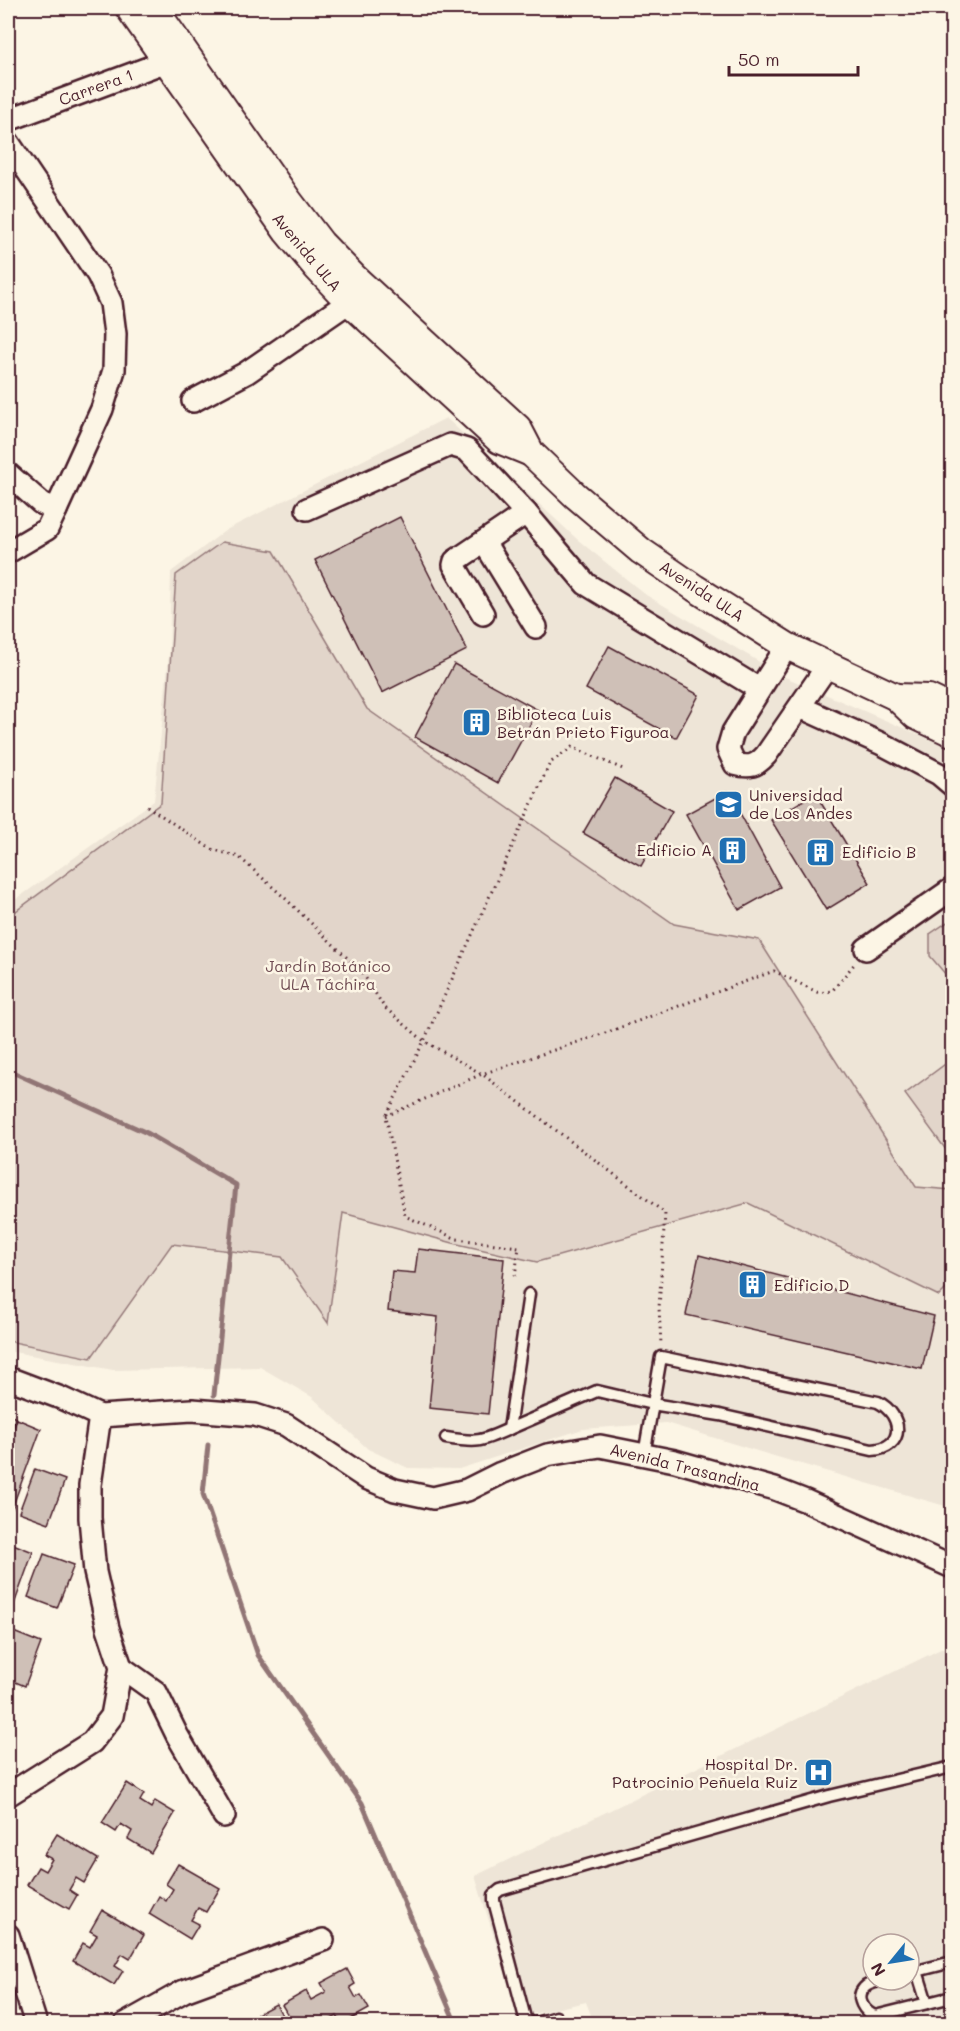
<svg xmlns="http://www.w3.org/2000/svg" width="960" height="2031" viewBox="0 0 960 2031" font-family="Mali,sans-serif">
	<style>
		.built { fill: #eee5d7; fill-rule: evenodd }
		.green { fill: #e2d5ca; stroke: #967a7a; stroke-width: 1.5 }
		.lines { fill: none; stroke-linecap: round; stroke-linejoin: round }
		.stream { stroke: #917474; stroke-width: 5 }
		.building { fill: #cfc0b7; stroke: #4a1f2b; stroke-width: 1.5 }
		.service-casing { stroke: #4a1f2b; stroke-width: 15 }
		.minor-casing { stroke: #4a1f2b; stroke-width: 26 }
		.tertiary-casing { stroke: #4a1f2b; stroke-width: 30 }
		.path { stroke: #4a1f2b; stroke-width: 3; stroke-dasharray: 1.5 4.5; stroke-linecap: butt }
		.service { stroke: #fcf5e5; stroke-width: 10 }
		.minor { stroke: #fcf5e5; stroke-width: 21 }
		.tertiary { stroke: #fcf5e5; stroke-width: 26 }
		.labels { text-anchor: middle; stroke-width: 5; stroke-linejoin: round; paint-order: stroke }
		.street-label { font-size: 16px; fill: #4a1f2b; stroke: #fcf5e5 }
		.poi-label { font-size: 16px; fill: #4a1f2b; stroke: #fcf5e5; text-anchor: start }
		.park-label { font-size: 16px; fill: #704c53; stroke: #fcf5e5 }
	</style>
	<rect width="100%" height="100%" fill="#fcf5e5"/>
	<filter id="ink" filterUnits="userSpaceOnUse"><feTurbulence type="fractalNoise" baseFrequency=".0167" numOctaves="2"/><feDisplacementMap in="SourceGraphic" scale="12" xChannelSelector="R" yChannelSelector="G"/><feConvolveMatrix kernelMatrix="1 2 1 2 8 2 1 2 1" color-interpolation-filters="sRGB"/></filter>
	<g filter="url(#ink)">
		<!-- built -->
		<g class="built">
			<path d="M446 418 578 540 646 595 785 677 952 749V1190L916 1187 759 940 674 924 366 709 274 551 176 575 161 803 8 917V905L154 801 169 655 171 572 226 530Z"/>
			<path d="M748 1203 939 1296 952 1283V1508L767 1454 666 1423 583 1429 459 1469 408 1468 368 1449 312 1397 260 1367 113 1370 8 1351V1341L91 1357 172 1244 282 1257 328 1323 343 1213 453 1243 537 1262Z"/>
			<path d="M947 1646 952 1671V2023H594L586 2002 519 2017 475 1876ZM873 1944H909V1980H873Z"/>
		</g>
		<!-- green -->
		<g class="green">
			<path d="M222 542 274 551 367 709 674 924 759 940 916 1187 952 1190V1283L939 1296 748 1203 537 1262 453 1243 343 1213 328 1323 282 1257 172 1244 91 1358 8 1341V917L161 803 176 575Z"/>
			<path d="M952 919V982L930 956V934Z"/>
			<path d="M952 1059V1158L905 1094Z"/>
		</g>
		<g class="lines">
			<!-- stream -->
			<g class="stream">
				<path d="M8 1070 147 1133 236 1185 214 1395"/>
				<path d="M208 1445 203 1494 258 1655 362 1803 456 2024"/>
			</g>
		</g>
		<!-- building -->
		<g class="building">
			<path d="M400 517 467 650 382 693 315 560Z"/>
			<path d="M609 646 699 695 676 738 586 689Z"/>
			<path d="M454 664 538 710 498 783 415 737Z"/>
			<path d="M615 778 672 811 641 866 583 833Z"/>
			<path d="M728 791 780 887 739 910 686 814Z"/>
			<path d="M815 793 870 883 826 910 771 820Z"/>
			<path d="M418 1249 504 1259 488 1414 429 1408 438 1317 388 1311 392 1271 415 1273Z"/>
			<path d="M699 1255 934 1316 922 1369 686 1315Z"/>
			<path d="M8 1414 16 1418 8 1440Z"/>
			<path d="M17 1419 41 1429 8 1519V1445Z"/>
			<path d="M35 1469 65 1480 49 1523 19 1512Z"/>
			<path d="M8 1542 33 1552 8 1621Z"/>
			<path d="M44 1554 74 1565 57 1608 28 1597Z"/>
			<path d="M11 1631 41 1643 25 1686 8 1679V1642Z"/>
			<path d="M127 1783 144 1794 140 1801 151 1808 155 1801 175 1813 151 1853 128 1839 132 1831 121 1824 116 1832 102 1823Z"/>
			<path d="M57 1834 98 1859 84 1883 76 1878 69 1890 77 1895 69 1909 27 1885 38 1867 45 1871 52 1859 44 1855Z"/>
			<path d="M178 1864 220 1888 206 1912 198 1908 191 1920 199 1924 190 1939 149 1914 159 1896 166 1901 173 1889 166 1884Z"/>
			<path d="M102 1910 144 1935 130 1959 122 1954 115 1966 123 1971 114 1985 73 1961 83 1943 90 1947 97 1935 90 1931Z"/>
			<path d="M347 1969 355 1984 350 1987 356 1998 361 1995 369 2009 342 2024 337 2016 322 2024H299L295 2017 291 2020 282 2005 306 1991 311 2000 326 1992 321 1983Z"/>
			<path d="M276 2004 284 2019 279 2022 280 2024H253L250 2018Z"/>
		</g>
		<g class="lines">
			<defs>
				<g id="service">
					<path d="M529 1294 509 1429 597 1391 652 1404 720 1415 872 1450C906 1448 903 1415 878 1402L661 1357 644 1455"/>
					<path d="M446 1438C478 1443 480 1442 509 1429"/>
					<path d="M917 1971 927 2003"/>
					<path d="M909 1973 952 1962"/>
					<path d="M883 1980C876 1982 868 1983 864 1988 855 1998 864 2012 875 2016L952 1997"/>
					<path d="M531 2024 525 2018 494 1901V1895L500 1890 829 1796 952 1767"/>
					<path d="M533 2024 556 2017"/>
				</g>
				<g id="minor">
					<path d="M8 120 167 61 180 53"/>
					<path d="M8 142 98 275 111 303 115 334 114 370 102 409 56 510 41 503 8 474"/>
					<path d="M193 401 246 373 349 302"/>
					<path d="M307 509 450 445 467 450 526 513 586 584 759 689"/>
					<path d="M484 542 536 627"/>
					<path d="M8 552 47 529 56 510"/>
					<path d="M483 614 454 565 455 561 526 513"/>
					<path d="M787 646 733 732 728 749 735 764C750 768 756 766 766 755L828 665"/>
					<path d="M800 707 882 744 939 774 952 785"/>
					<path d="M866 949 952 889"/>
					<path d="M8 1378 61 1398 100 1416 192 1410 255 1415 286 1425 366 1478 395 1490 433 1498 467 1490 501 1473 547 1455 600 1446 675 1461 775 1489 806 1501 952 1567"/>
					<path d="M121 1667 156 1692 177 1735 224 1816"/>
					<path d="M8 1795 92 1742 112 1716 121 1667 108 1628 95 1572 90 1518V1485L100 1416"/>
					<path d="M8 1935 36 2024"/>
					<path d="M125 2024 184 1991 323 1940"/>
				</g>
				<g id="tertiary">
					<path d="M129 8 287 232 316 267 349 302 499 440 531 453"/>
					<path d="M154 8 289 201 321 243 354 277 518 428 531 453 575 495 641 551 695 588 787 646 896 697 916 716 952 733"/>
					<path d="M896 697 929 698 952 709"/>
				</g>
			</defs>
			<!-- service casing -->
			<use href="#service" class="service-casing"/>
			<!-- minor casing -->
			<use href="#minor" class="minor-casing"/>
			<!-- tertiary casing -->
			<use href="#tertiary" class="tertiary-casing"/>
			<!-- path -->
			<g class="path">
				<path d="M147 806 211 849 239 857 287 900 362 972 384 1007 424 1041 482 1074 665 1213 659 1308 661 1344"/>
				<path d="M386 1116 482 1074 608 1032 774 971 819 993 832 991 856 962"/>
				<path d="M515 1276 519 1247 457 1239 405 1216 386 1116 424 1041 550 763 572 747 625 770"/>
			</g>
			<!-- service -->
			<use href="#service" class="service"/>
			<!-- minor -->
			<use href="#minor" class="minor"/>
			<!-- tertiary -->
			<use href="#tertiary" class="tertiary"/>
		</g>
	</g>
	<!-- icons -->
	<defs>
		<symbol id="building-square" viewBox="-11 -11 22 22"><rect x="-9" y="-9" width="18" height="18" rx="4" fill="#1f6fb2" stroke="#fcf5e5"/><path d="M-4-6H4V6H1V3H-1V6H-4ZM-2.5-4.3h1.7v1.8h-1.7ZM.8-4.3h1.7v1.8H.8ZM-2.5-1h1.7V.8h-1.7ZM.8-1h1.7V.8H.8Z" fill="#fff"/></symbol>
		<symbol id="university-square" viewBox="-11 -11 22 22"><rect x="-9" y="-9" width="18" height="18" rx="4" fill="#1f6fb2" stroke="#fcf5e5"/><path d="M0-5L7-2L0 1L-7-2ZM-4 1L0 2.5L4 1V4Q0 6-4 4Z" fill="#fff"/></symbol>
		<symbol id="hospital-square" viewBox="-11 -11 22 22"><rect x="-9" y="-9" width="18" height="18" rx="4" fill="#1f6fb2" stroke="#fcf5e5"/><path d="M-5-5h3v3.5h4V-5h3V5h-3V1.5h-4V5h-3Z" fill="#fff"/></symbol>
	</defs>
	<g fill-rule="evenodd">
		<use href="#building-square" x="460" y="706" width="33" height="33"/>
		<use href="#university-square" x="712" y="788" width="33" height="33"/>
		<use href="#building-square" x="716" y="834" width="33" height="33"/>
		<use href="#building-square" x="804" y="836" width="33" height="33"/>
		<use href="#building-square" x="736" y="1268" width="33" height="33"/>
		<use href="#hospital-square" x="802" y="1756" width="33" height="33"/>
	</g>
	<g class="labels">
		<!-- street labels -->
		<g class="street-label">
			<text transform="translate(96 87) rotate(-20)" y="6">Carrera 1</text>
			<text transform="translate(307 252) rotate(50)" y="6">Avenida ULA</text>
			<text transform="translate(702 591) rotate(33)" y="6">Avenida ULA</text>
			<text transform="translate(685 1467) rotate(14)" y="6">Avenida Trasandina</text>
		</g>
		<!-- poi labels -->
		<g class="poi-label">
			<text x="497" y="720">Biblioteca Luis<tspan x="497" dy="18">Betrán Prieto Figuroa</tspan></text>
			<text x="749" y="801">Universidad<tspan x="749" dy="18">de Los Andes</tspan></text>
			<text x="712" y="856" text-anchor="end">Edificio A</text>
			<text x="842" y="858">Edificio B</text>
			<text x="774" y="1291">Edificio D</text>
			<text x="798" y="1770" text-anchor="end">Hospital Dr.<tspan x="798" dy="18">Patrocinio Peñuela Ruiz</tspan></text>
		</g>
		<!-- park labels -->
		<g class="park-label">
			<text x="328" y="972">Jardín Botánico<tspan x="328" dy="18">ULA Táchira</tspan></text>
		</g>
	</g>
	<!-- margin -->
	<rect width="960" height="2031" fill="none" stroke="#fcf5e5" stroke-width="30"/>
	<rect x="15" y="15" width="930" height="2001" fill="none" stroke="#4a1f2b" stroke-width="2" filter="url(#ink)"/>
	<!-- north arrow -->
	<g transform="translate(891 1962) rotate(240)"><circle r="28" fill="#fcf5e5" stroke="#b59f9b" stroke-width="1.5"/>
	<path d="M0-4.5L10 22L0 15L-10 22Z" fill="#1f6fb2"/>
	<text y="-9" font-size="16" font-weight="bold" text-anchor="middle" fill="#4a1f2b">N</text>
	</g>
	<!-- scale -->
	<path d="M729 66v9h129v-9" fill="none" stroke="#4a1f2b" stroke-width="3"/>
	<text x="738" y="66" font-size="18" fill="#4a1f2b" stroke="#fcf5e5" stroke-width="4.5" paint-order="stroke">50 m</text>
</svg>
